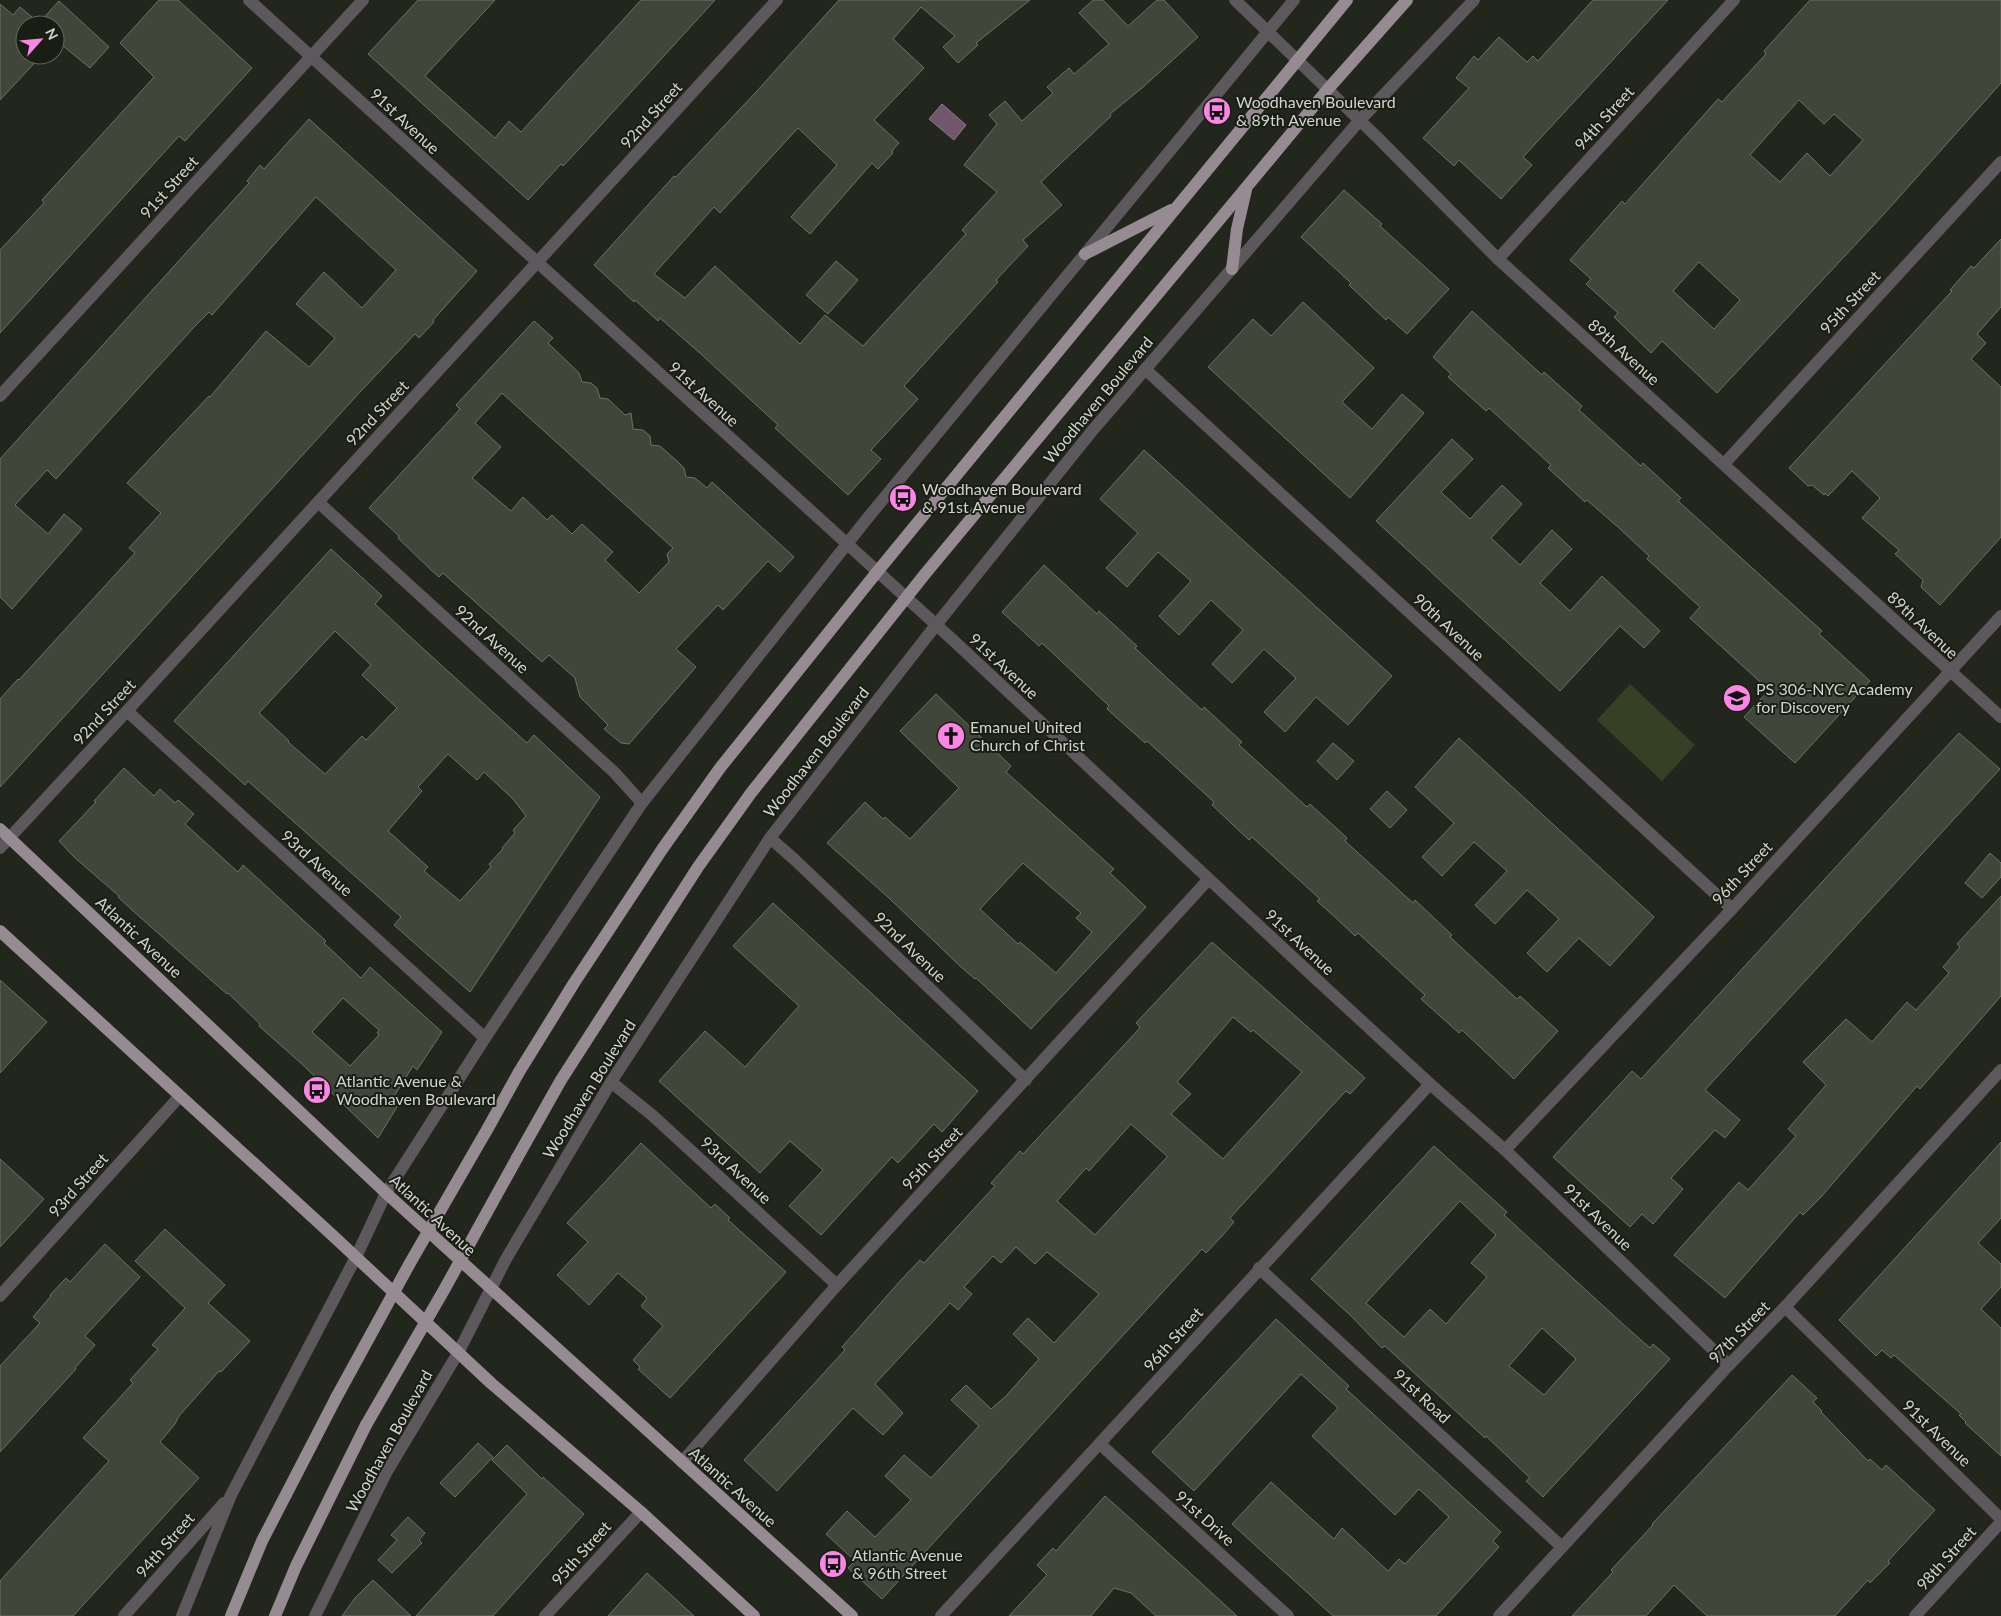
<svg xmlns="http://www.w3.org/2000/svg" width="2001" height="1616" viewBox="0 0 2001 1616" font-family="Lato,sans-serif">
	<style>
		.green { fill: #364025 }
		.water { fill: #72566b; stroke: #8f7c89 }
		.building { fill: #41463a; stroke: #6d7265; fill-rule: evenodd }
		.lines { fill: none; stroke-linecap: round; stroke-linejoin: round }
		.minor { stroke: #5d585c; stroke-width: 12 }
		.major { stroke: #968b93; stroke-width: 12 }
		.major-bridge { stroke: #968b93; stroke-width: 12 }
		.labels { text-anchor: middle; stroke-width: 4; stroke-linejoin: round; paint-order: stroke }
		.poi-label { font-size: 16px; fill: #d2d5ce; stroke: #191d13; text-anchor: start }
		.street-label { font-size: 16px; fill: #d2d5ce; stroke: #191d13 }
	</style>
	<rect width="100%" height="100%" fill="#22261c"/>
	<!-- green -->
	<path class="green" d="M1630 684 1695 745 1662 781 1597 720Z"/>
	<!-- water -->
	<path class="water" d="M942 104 966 125 954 140 929 119Z"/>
	<!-- building -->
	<g class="building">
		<path d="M159 0H178L252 68 185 141 179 136 0 333V250L44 203 42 200 154 77 120 43Z"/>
		<path d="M418 0H495L425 76 495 138 509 121 521 132 641 0H715L580 148 563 166 561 164 528 200 368 54Z"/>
		<path d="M839 0H1030L976 43 978 45 958 63 943 47 955 36 921 7 893 39 924 68 874 120 899 143 892 151 893 153 878 169 872 163 810 234 791 217 837 165 798 128 720 213 714 207 654 274 685 298 715 266 800 344 825 315 863 346 966 234 962 230 997 192 964 165 997 124 989 115 1005 101 1022 121 1053 93 1047 87 1069 68 1074 74 1109 44 1079 13 1093 0H1103L1128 26 1157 0H1164L1198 37 1142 88 1110 114 1111 116 1041 182 1062 205 1023 240 1028 246 996 280 998 282 904 386 918 399 871 450 881 459 848 495 775 428 778 425 702 355 660 318 658 321 635 300 634 302 594 265 674 176 676 177 757 91Z"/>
		<path d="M1593 0H1668L1523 157 1532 165 1501 199 1459 160 1454 166 1423 138 1469 88 1456 78 1474 56 1478 60 1499 37 1527 62 1533 56 1538 61Z"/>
		<path d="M1810 0H2001V83L1884 214 1717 393 1662 341 1651 353 1614 317 1618 313 1586 284 1591 279 1570 260 1622 201 1625 204 1718 99 1722 102 1766 54 1764 51ZM1799 100 1824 124 1834 114 1863 140 1830 176 1807 153 1780 182 1750 155ZM1699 262 1740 300 1714 329 1673 291Z"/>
		<path d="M59 1 109 47 90 68 56 40 55 41V25H25V55H42L0 100V4L13 15 20 7 39 23Z"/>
		<path d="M309 119 477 271 433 320 434 322 419 338 415 334 360 392 0 787V699L18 679 19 680 135 553 129 548 161 513 127 483 209 396 210 397 266 331 309 367 335 338 296 304 324 272 362 308 396 270 316 197 212 315 209 312 195 326 56 479 47 470 15 505 48 534 64 514 82 529 12 609 0 597V459L249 183 247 181 260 165 264 169Z"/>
		<path d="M1344 190 1382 224 1380 226 1449 289 1407 334 1388 317 1386 320 1349 285 1351 283 1301 237Z"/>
		<path d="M2001 239V307L1977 334 1986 343 1971 359 2001 387V537L1940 605 1921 587 1923 580 1895 554 1899 550 1862 518 1880 498 1852 471 1828 496 1825 493 1824 495 1812 485 1808 486 1789 468 1952 291 1950 290 1971 266 1974 268Z"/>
		<path d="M836 261 858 280 828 314 806 295Z"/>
		<path d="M1303 302 1374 368 1342 402 1372 429 1402 394 1424 413 1350 498 1208 367 1253 319 1271 336Z"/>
		<path d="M1472 311 1542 375 1544 372 1582 406 1579 410 1641 466 1643 463 1681 498 1678 501 1822 631 1819 634 1870 681 1795 763 1744 717 1769 690 1690 618 1700 607 1647 559 1649 556 1619 528 1587 500 1585 502 1548 468 1551 465 1489 408 1486 411 1448 377 1451 374 1433 357Z"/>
		<path d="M534 321 553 338 548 343 579 373 582 382 591 383 597 388 600 398 608 399 625 415 631 413 633 429 643 430 650 436 651 445 660 446 678 462 684 468 686 477 695 478 707 488 712 482 794 557 780 572 768 561 723 610 718 605 676 649 696 667 629 744 621 743 604 729 608 725 580 697 575 678 549 655 542 662 443 573 439 577 431 570 398 538 399 536 369 508 460 409 456 405ZM502 393 673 548 667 554 669 562 639 593 605 560 613 552 582 524 572 534 552 515 547 520 523 497 511 511 472 478 501 447 475 423Z"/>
		<path d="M1452 439 1473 459 1441 492 1470 519 1502 485 1522 504 1491 538 1520 565 1552 530 1572 549 1540 583 1570 611 1602 576 1660 631 1644 648 1620 626 1560 691 1376 521Z"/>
		<path d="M1144 450 1392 676 1348 725 1316 697 1285 732 1264 712 1296 678 1264 649 1232 683 1212 664 1243 630 1211 600 1179 635 1159 616 1191 581 1158 552 1127 587 1106 568 1138 533 1100 499Z"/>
		<path d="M331 549 382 596 375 604 418 644 527 743 534 735 600 797 470 992 394 925 401 917 248 781 245 785 174 721ZM335 631 371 665 362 675 397 708 366 740 362 736 325 774 288 742 289 741 259 713ZM448 754 477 780 484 772 513 799 526 816 513 830 515 833 502 848 503 849 489 864 491 867 460 901 424 871 428 867 388 831 422 791 418 787Z"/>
		<path d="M1044 565 1097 614 1099 611 1137 646 1135 648 1168 679 1202 710 1204 707 1242 742 1239 745 1307 807 1310 804 1347 838 1345 841 1413 903 1415 900 1452 935 1450 937 1517 999 1520 996 1558 1031 1514 1079 1462 1030 1459 1033 1421 999 1425 995 1358 933 1355 936 1336 918 1317 901 1320 899 1252 837 1249 840 1212 805 1214 802 1180 771 1147 741 1145 743 1107 709 1109 706 1042 643 1039 646 1002 612Z"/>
		<path d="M936 694 1011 766 1006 772 1114 869 1110 873 1146 907 1031 1029 976 978 975 979 961 967 889 898 827 843 865 802 883 819 885 817 910 839 959 788 900 731ZM1023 863 1081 913 1076 918 1092 932 1056 973 1020 942 1018 944 980 909Z"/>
		<path d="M1959 733 2000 769 1705 1090 1740 1120 1725 1138 1715 1130 1671 1178 1683 1189 1653 1224 1642 1214 1630 1227 1553 1157 1632 1071 1641 1079Z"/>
		<path d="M1459 738 1654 917 1610 966 1579 938 1547 972 1527 953 1559 919 1527 890 1495 924 1475 905 1507 871 1474 842 1442 876 1422 857 1454 823 1415 787Z"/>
		<path d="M1333 743 1354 761 1337 780 1317 761Z"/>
		<path d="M124 768 154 796 160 789 175 803 178 800 194 814 185 824 238 872 243 865 326 941 324 943 361 978 370 967 442 1032 417 1070 413 1066 391 1101 397 1107 378 1138 303 1065 259 1026 260 1024 228 993 227 994 211 980 132 910 118 897 119 896 74 857 59 841 96 802 94 801ZM343 998 379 1030 377 1033 379 1035 350 1066 312 1032Z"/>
		<path d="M1387 791 1407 810 1390 828 1370 809Z"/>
		<path d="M1990 853 2001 863V877L1982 898 1965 883Z"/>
		<path d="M2001 896V996L1920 1089 1917 1086 1821 1197 1803 1215 1800 1212 1725 1298 1674 1255 1739 1182 1748 1190 1796 1136 1788 1129 1826 1085 1803 1062 1846 1019 1872 1042 1907 1002 1916 1010 1949 973 1943 967 1960 947 1957 944Z"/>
		<path d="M773 903 978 1091 942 1132 934 1124 898 1163 892 1157 821 1235 789 1206 823 1170 790 1141 760 1173 659 1081 705 1031 745 1067 799 1006 733 946Z"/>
		<path d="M1212 942 1365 1078 1350 1094 1346 1091 1331 1107 1230 1218 1234 1222 1222 1236 1206 1253 1202 1249 882 1599 848 1568 855 1561 826 1534 847 1511 875 1537 911 1500 885 1476 904 1455 931 1478 979 1426 951 1400 966 1385 991 1409 1006 1396 1039 1359 1013 1334 1028 1318 1054 1343 1099 1294 1047 1252 1035 1264 1016 1247 1001 1263 993 1256 964 1287 972 1294 958 1310 950 1303 875 1384 903 1413 883 1435 853 1408 777 1491 744 1460 845 1350 842 1347 900 1281 920 1260 924 1263 995 1186 991 1183 1020 1151 1023 1154 1138 1030 1140 1027 1136 1023ZM1233 1017 1251 1032 1253 1030 1302 1072 1223 1159 1171 1114 1191 1094 1177 1082ZM1131 1124 1167 1156V1157L1095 1235 1057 1201 1086 1168 1089 1171Z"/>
		<path d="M0 980 47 1022 0 1073Z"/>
		<path d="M2001 1142V1218L1978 1243 2001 1264V1287L1981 1309 2001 1328V1456L1965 1423 1966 1422 1959 1415 1961 1414 1894 1355 1891 1358 1882 1350 1876 1356 1839 1320Z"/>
		<path d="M641 1143 711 1208 715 1204 730 1218 728 1220 786 1272 670 1398 638 1369 640 1367 633 1360 663 1326 641 1306 647 1298 618 1273 589 1305 557 1275 588 1242 567 1223Z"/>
		<path d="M1434 1146 1507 1212 1504 1215 1624 1325 1650 1348 1653 1344 1670 1359 1543 1497 1526 1481 1530 1478 1486 1436 1485 1438 1385 1346 1382 1348 1350 1315 1311 1279ZM1460 1201 1496 1235 1471 1263 1487 1277 1446 1324 1430 1309 1404 1337 1366 1303ZM1542 1328 1576 1359 1544 1395 1509 1366Z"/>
		<path d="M0 1159 44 1199 0 1247Z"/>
		<path d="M165 1229 225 1285 208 1303 250 1341 221 1372 219 1371 179 1416 175 1424 160 1442 199 1478 73 1616H0V1581L109 1461 83 1438 133 1383 130 1380 158 1349 152 1345 185 1308 135 1261Z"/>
		<path d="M105 1244 140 1277 85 1336 95 1345 75 1368 76 1369 0 1452V1366L40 1323 33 1317 51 1296 50 1295 66 1278 70 1282Z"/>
		<path d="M1276 1319 1349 1386 1346 1389 1501 1532 1493 1541 1499 1547 1436 1616H1333L1232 1524 1271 1482 1334 1539 1342 1528 1388 1571 1399 1559 1405 1564 1449 1517 1419 1489 1395 1515 1312 1436 1338 1408 1301 1374 1194 1491 1152 1452Z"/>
		<path d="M1792 1375 1817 1398 1813 1402 1822 1411 1821 1412 1868 1461 1870 1459 1882 1470 1886 1465 1935 1510 1888 1561 1890 1563 1870 1583 1868 1580 1835 1616H1707L1674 1585 1646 1616H1572L1613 1572 1611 1570 1653 1525 1652 1524Z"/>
		<path d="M478 1443 493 1457 455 1497 440 1483Z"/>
		<path d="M507 1445 542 1479 543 1477 584 1514 493 1616H416L527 1494 492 1460Z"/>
		<path d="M1105 1496 1142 1529 1237 1616H1156L1131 1593 1114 1588 1091 1616H1009L1047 1575 1037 1565 1053 1548 1056 1551Z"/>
		<path d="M408 1517 425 1533 419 1540 422 1543 392 1573 378 1560 397 1540 391 1535Z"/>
		<path d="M647 1573 694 1616H608Z"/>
		<path d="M373 1580 411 1616H342L355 1598Z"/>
	</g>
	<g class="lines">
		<!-- minor -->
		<g class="minor">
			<path d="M249 0 954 641 1315 978 1430 1084 1505 1150 1729 1365"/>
			<path d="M1235 0 1378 138 1498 259 2001 717"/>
			<path d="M1498 259 1734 0"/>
			<path d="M1145 369 1732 909"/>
			<path d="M0 396 363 0"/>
			<path d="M1724 464 2001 162"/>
			<path d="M318 502 614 772 642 803"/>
			<path d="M127 711 485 1038"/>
			<path d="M770 838 795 860 1026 1080"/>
			<path d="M0 848 127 711 777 0"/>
			<path d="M611 1082 652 1115 837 1285"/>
			<path d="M1505 1150 1732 909 2001 616"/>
			<path d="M1259 1268 1562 1547"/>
			<path d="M0 1296 180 1096"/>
			<path d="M1785 1307 2001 1519"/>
			<path d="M1100 1444 1288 1616"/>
			<path d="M682 1462 837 1285 1208 880"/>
			<path d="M124 1616 224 1503"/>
			<path d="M182 1616 231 1495 356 1257 386 1193 485 1038 642 803 866 520 1294 0"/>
			<path d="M315 1616 386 1473 458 1353 506 1259 611 1082 770 838 936 625 1092 431 1360 120 1474 0"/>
			<path d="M545 1616 641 1512"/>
			<path d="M941 1616 1430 1084"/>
			<path d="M1499 1616 1729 1365 1785 1307 2001 1070"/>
			<path d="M1915 1616 2001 1522"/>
		</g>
		<!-- major -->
		<g class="major">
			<path d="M1085 254 1171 210"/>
			<path d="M1232 269 1237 229 1246 190"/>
			<path d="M0 829 386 1193 852 1616"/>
			<path d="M0 931 330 1233 492 1384 641 1512 754 1616"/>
			<path d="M488 1128 519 1072 574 983 663 848 720 768 877 572 1347 0"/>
			<path d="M517 1158 561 1080 698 867 751 793 925 574 1328 89 1407 0"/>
			<path d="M231 1616 262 1541 336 1398"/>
			<path d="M275 1616 296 1566 366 1425"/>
		</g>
		<!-- major-bridge -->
		<g class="major-bridge">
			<path d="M336 1398 410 1263 488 1128"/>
			<path d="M366 1425 444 1290 517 1158"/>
		</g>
	</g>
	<!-- icons -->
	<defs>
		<symbol id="bus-disc" viewBox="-11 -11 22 22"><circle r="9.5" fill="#fc86e4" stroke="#191d13"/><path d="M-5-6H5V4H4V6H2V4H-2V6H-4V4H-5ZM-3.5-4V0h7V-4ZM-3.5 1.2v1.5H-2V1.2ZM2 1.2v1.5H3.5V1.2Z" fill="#111"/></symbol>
		<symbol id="school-disc" viewBox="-11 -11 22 22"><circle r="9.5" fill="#fc86e4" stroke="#191d13"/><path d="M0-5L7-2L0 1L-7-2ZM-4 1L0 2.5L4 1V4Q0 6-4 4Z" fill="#111"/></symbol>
		<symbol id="church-disc" viewBox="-11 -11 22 22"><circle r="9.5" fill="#fc86e4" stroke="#191d13"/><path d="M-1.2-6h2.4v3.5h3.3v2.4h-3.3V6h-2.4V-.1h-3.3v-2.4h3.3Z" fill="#111"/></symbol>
	</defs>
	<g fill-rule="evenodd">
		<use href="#bus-disc" x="1201" y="95" width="32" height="32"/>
		<use href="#bus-disc" x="887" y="482" width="32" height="32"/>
		<use href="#school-disc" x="1721" y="682" width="32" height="32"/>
		<use href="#church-disc" x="935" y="720" width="32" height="32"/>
		<use href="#bus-disc" x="301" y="1074" width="32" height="32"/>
		<use href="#bus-disc" x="817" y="1548" width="32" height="32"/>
	</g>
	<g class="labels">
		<!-- poi labels -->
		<g class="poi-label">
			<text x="1236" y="108">Woodhaven Boulevard<tspan x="1236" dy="18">&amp; 89th Avenue</tspan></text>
			<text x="922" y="495">Woodhaven Boulevard<tspan x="922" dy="18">&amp; 91st Avenue</tspan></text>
			<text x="1756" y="695">PS 306-NYC Academy<tspan x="1756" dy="18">for Discovery</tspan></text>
			<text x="970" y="733">Emanuel United<tspan x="970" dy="18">Church of Christ</tspan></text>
			<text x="336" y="1087">Atlantic Avenue &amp;<tspan x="336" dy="18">Woodhaven Boulevard</tspan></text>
			<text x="852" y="1561">Atlantic Avenue<tspan x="852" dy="18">&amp; 96th Street</tspan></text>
		</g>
		<!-- street labels -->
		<g class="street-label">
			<text transform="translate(651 115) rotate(-48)" y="6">92nd Street</text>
			<text transform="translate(1604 118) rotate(-48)" y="6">94th Street</text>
			<text transform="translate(405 121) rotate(43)" y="6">91st Avenue</text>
			<text transform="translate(169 187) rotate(-48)" y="6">91st Street</text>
			<text transform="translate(1850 302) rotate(-47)" y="6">95th Street</text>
			<text transform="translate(1624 352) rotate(42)" y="6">89th Avenue</text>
			<text transform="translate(704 394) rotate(42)" y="6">91st Avenue</text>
			<text transform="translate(1098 400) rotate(-50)" y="6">Woodhaven Boulevard</text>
			<text transform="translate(377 413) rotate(-47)" y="6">92nd Street</text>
			<text transform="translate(1923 625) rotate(43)" y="6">89th Avenue</text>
			<text transform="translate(1449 627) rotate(43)" y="6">90th Avenue</text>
			<text transform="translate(492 639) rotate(42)" y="6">92nd Avenue</text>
			<text transform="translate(1004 666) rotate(43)" y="6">91st Avenue</text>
			<text transform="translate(104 712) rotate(-47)" y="6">92nd Street</text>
			<text transform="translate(816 752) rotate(-52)" y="6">Woodhaven Boulevard</text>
			<text transform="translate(317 863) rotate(42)" y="6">93rd Avenue</text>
			<text transform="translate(1742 873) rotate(-47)" y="6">96th Street</text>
			<text transform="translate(139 937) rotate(43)" y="6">Atlantic Avenue</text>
			<text transform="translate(1300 942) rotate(43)" y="6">91st Avenue</text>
			<text transform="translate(910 947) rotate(44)" y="6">92nd Avenue</text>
			<text transform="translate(589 1089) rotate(-58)" y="6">Woodhaven Boulevard</text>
			<text transform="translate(932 1158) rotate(-47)" y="6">95th Street</text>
			<text transform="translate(736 1170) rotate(43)" y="6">93rd Avenue</text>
			<text transform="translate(78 1185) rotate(-48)" y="6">93rd Street</text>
			<text transform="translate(433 1215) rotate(43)" y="6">Atlantic Avenue</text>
			<text transform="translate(1598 1217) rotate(44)" y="6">91st Avenue</text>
			<text transform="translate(1739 1332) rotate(-46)" y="6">97th Street</text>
			<text transform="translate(1173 1339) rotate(-48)" y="6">96th Street</text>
			<text transform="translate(1422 1396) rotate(43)" y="6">91st Road</text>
			<text transform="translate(1937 1433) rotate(44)" y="6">91st Avenue</text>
			<text transform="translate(389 1441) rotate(-61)" y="6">Woodhaven Boulevard</text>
			<text transform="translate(733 1487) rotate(42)" y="6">Atlantic Avenue</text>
			<text transform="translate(1205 1518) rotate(42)" y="6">91st Drive</text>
			<text transform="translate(165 1545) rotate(-49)" y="6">94th Street</text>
			<text transform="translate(581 1553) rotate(-48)" y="6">95th Street</text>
			<text transform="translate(1946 1558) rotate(-48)" y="6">98th Street</text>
		</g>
	</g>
	<!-- north arrow -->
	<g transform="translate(40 40) rotate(63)"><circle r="24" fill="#191d13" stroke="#63675e"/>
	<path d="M0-4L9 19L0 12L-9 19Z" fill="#fc86e4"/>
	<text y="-8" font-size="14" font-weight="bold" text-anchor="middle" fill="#d2d5ce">N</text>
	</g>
</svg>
